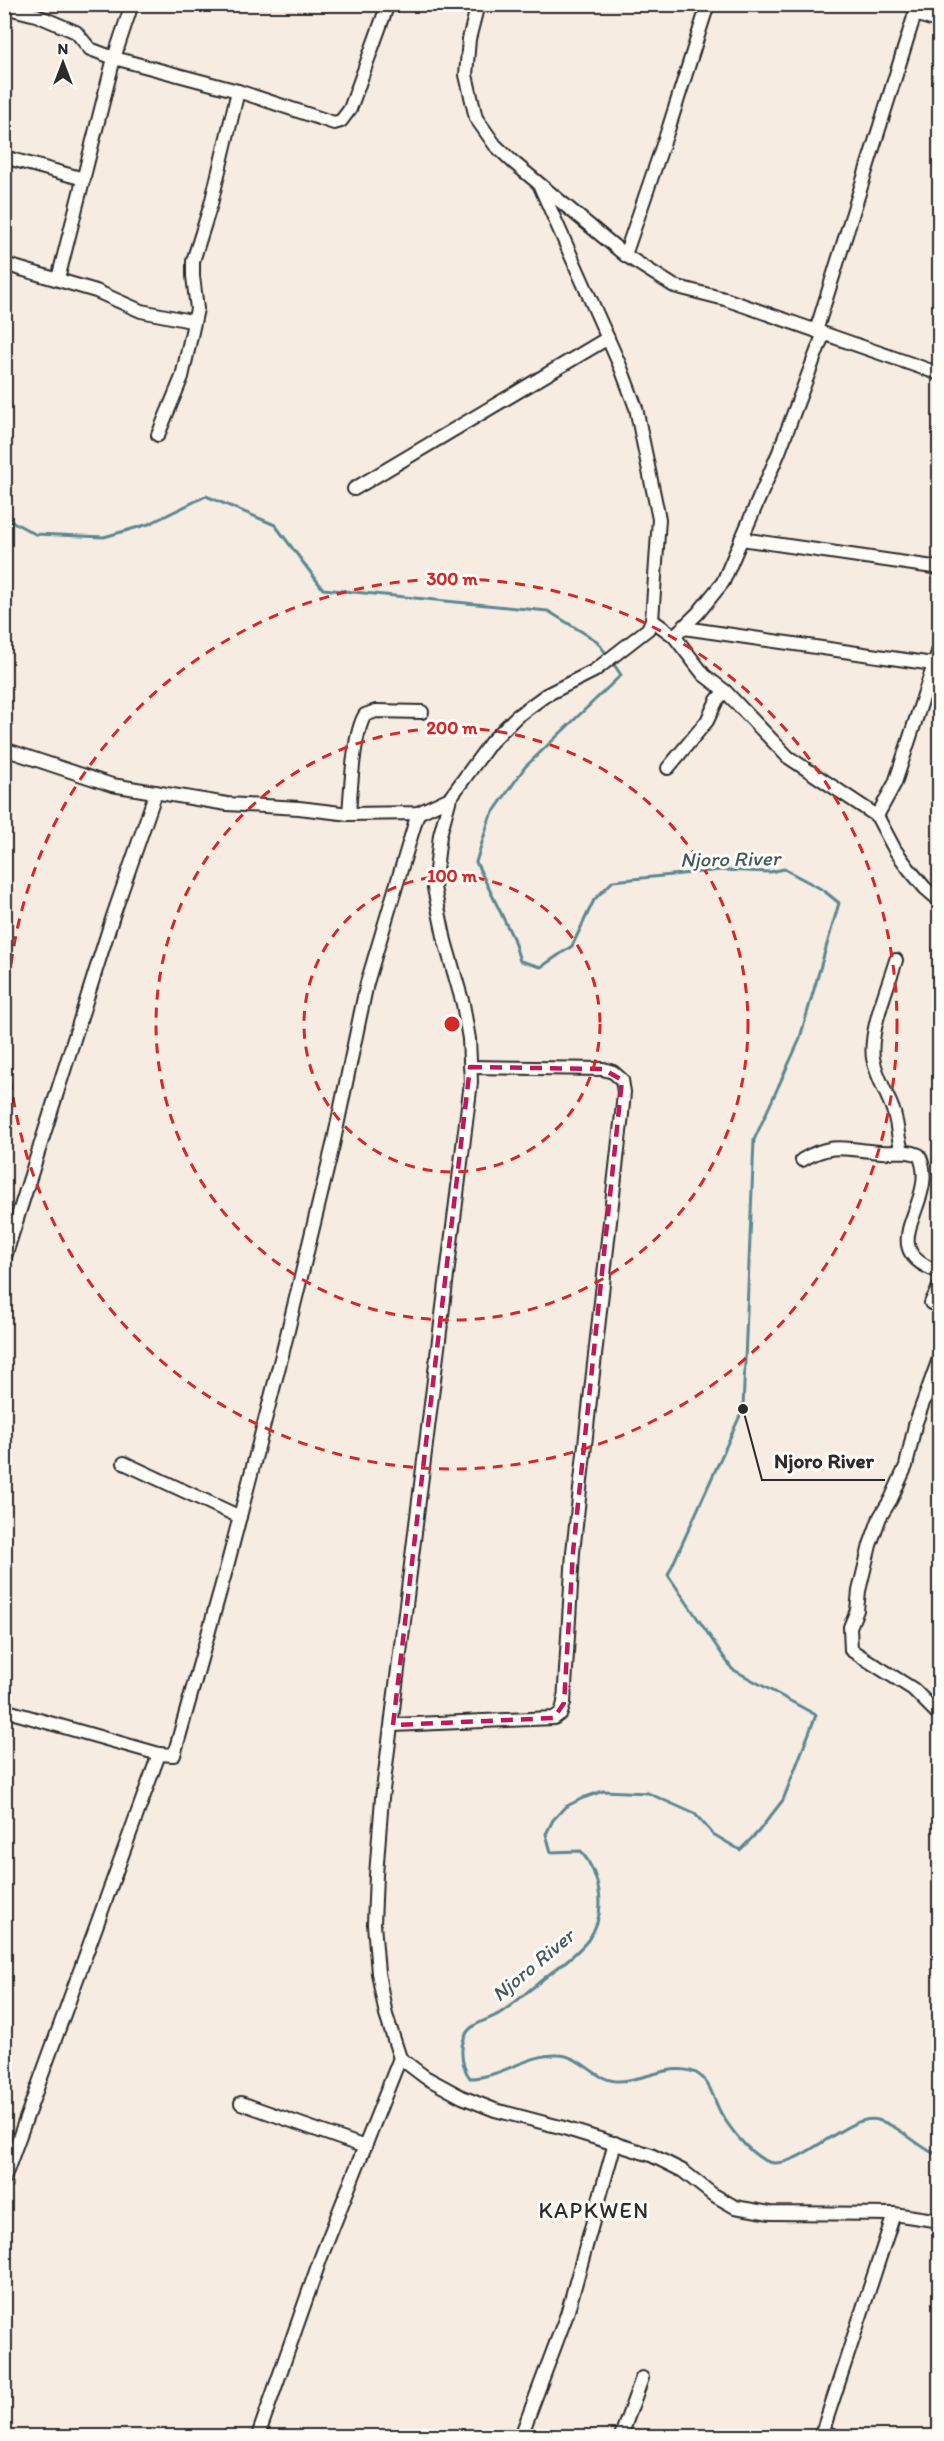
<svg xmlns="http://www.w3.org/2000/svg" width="944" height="2441" viewBox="0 0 944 2441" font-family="Itim,sans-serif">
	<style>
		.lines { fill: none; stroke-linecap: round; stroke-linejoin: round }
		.stream { stroke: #5a8892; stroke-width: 3 }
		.street-casing { stroke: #2b2b2b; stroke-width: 16 }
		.street { stroke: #fdfcf7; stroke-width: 12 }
		.marked { fill: none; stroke: #c2185b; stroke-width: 4.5; stroke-dasharray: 12 8; stroke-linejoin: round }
		.ring { fill: none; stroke: #d62828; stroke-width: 3; stroke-dasharray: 10 8 }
		.labels { text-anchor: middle; stroke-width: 6; stroke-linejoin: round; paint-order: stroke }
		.water-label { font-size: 21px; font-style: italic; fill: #425a5f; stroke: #fdfcf7 }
		.quarter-label { font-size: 22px; letter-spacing: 1.5px; fill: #2b2b2b; stroke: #fdfcf7 }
		.centre { fill: #d62828; stroke: #fdfcf7; stroke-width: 3 }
		.ring-label { font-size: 18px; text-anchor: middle; font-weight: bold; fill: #d62828; stroke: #fdfcf7; stroke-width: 6; stroke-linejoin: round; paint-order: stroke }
		.leader { fill: none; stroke: #2b2b2b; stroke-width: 2 }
		.callout-dot { fill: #2b2b2b; stroke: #fdfcf7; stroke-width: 2 }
		.callout-label { font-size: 21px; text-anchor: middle; font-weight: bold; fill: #2b2b2b; stroke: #fdfcf7; stroke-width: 6; stroke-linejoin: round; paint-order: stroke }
	</style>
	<rect width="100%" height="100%" fill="#f6ece1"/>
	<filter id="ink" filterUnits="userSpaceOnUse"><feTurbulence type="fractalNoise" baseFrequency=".0167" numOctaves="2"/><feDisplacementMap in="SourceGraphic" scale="12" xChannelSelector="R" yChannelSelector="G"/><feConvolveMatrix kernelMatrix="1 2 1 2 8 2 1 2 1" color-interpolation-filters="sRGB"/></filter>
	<g filter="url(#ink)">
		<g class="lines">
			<!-- stream -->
			<g class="stream">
				<path d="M4 517 35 534 104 537 149 524 206 496 275 525 323 589 548 611 597 641 607 655"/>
				<path d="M611 660 621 675 525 767 490 817 476 862 513 938 520 961 541 967 572 946 594 900 613 881 721 870 770 872 784 869 823 890 839 903 799 1041 754 1140 743 1409 668 1575 732 1669 816 1715 783 1800 758 1832 740 1850 713 1834 695 1814 648 1793 603 1791 583 1798 565 1807 553 1820 546 1834 551 1852 581 1851C601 1876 608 1913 588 1940 574 1958 553 1970 536 1985 524 1994 513 2005 500 2013 491 2019 479 2021 471 2028 458 2039 460 2065 470 2078 500 2078 527 2054 558 2055 580 2055 594 2079 615 2081 642 2083 670 2061 696 2073 711 2081 714 2102 722 2115 732 2131 755 2162 775 2163 807 2163 851 2112 878 2120 899 2126 914 2143 933 2153L940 2150"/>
			</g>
			<defs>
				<g id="street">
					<path d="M478 4 469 39 466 75 476 118 495 145 513 162 625 255 674 286 725 299 940 374"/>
					<path d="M4 7 36 15 76 32 90 49 114 58 238 91 334 123 341 121 350 109 388 4"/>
					<path d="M915 14 940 22"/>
					<path d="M4 157 84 179"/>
					<path d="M540 186 621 368 636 408 659 519 652 620 648 629 594 671 546 695 516 717 491 742 450 798 440 835 434 888 445 941 463 1004 469 1039 471 1082 382 1798 376 1875 374 1924 378 1973 386 2015 400 2058 425 2077 462 2097 495 2110 564 2128 651 2155 683 2171 712 2194 735 2207 770 2213 894 2214 940 2221"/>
					<path d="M625 255 669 127 708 4"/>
					<path d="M4 264 96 291 141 311 191 321 193 324"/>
					<path d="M58 279 114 58 132 4"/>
					<path d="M816 331 918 4"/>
					<path d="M158 435 182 377 197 309 193 276V261L211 204 238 91"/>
					<path d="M354 489 608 338"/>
					<path d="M741 539 940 568"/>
					<path d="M652 620 674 636 704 675 725 691 788 757 877 816 895 850 909 869 925 888 940 901"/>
					<path d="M684 628 933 664"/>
					<path d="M674 636 698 613 723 582 779 452 823 335"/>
					<path d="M4 749 112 785 227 804 299 808 349 814 418 813 450 798"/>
					<path d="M668 768 707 721 717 700 725 691"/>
					<path d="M349 814C351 790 353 734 365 715L376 711 422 712"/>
					<path d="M877 816 895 783 940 646"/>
					<path d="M896 960C888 987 869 1030 873 1058 876 1076 887 1093 893 1110 898 1123 897 1137 902 1150"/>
					<path d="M802 1160C834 1141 848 1150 881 1152 895 1153 905 1149 919 1155 942 1202 868 1248 940 1272"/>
					<path d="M4 1260 113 916 156 792"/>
					<path d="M931 1303 940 1285"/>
					<path d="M940 1356 915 1425 906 1466 891 1499 880 1517 870 1545 859 1591 857 1610 850 1627 851 1650 913 1689 940 1716"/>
					<path d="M124 1463 240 1517"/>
					<path d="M4 1710 159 1754 174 1755 226 1570 283 1351 333 1145 367 983 418 813"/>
					<path d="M393 1725 554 1718 561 1713 564 1703 573 1552 622 1114 624 1092 622 1080 613 1072 603 1069 470 1067"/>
					<path d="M241 2103 365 2147"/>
					<path d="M4 2179 159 1754"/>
					<path d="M822 2431 835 2436"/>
					<path d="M258 2436 321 2257 400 2058"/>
					<path d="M521 2436 567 2314 615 2143"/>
					<path d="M621 2436 642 2378"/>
					<path d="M821 2436 894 2214"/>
				</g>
			</defs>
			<!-- street casing -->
			<use href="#street" class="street-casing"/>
			<!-- street -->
			<use href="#street" class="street"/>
		</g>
	</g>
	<!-- marked area -->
	<path class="marked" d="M470 1067 603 1069 622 1080 573 1552 564 1703 554 1718 393 1725Z"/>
	<!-- distance rings -->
	<g class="ring">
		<circle cx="452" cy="1024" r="148"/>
		<circle cx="452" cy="1024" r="296"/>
		<circle cx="452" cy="1024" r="445"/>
	</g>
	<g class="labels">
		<!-- water labels -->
		<g class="water-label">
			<text transform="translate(730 859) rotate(-1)" y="7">Njoro River</text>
			<text transform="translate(533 1965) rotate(-40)" y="7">Njoro River</text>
		</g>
		<!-- quarter labels -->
		<g class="quarter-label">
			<text x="594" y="2218">KAPKWEN</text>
		</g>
	</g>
	<circle cx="452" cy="1024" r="9" class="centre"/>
	<g class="ring-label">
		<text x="452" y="585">300 m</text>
		<text x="452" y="734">200 m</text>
		<text x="452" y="882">100 m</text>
	</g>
	<!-- callouts -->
	<path class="leader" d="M743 1409L762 1480H885"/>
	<circle class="callout-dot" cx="743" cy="1409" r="6"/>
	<g class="callout-label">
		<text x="824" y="1468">Njoro River</text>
	</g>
	<!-- margin -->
	<rect width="944" height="2441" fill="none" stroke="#fdfcf7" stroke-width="24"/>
	<rect x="12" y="12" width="920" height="2417" fill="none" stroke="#2b2b2b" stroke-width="2" filter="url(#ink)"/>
	<!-- north arrow -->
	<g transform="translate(63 63)" stroke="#fdfcf7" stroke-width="4.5" paint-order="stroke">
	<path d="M0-4.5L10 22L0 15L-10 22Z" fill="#2b2b2b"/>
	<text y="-9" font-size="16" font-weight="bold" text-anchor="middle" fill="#2b2b2b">N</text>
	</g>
</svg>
